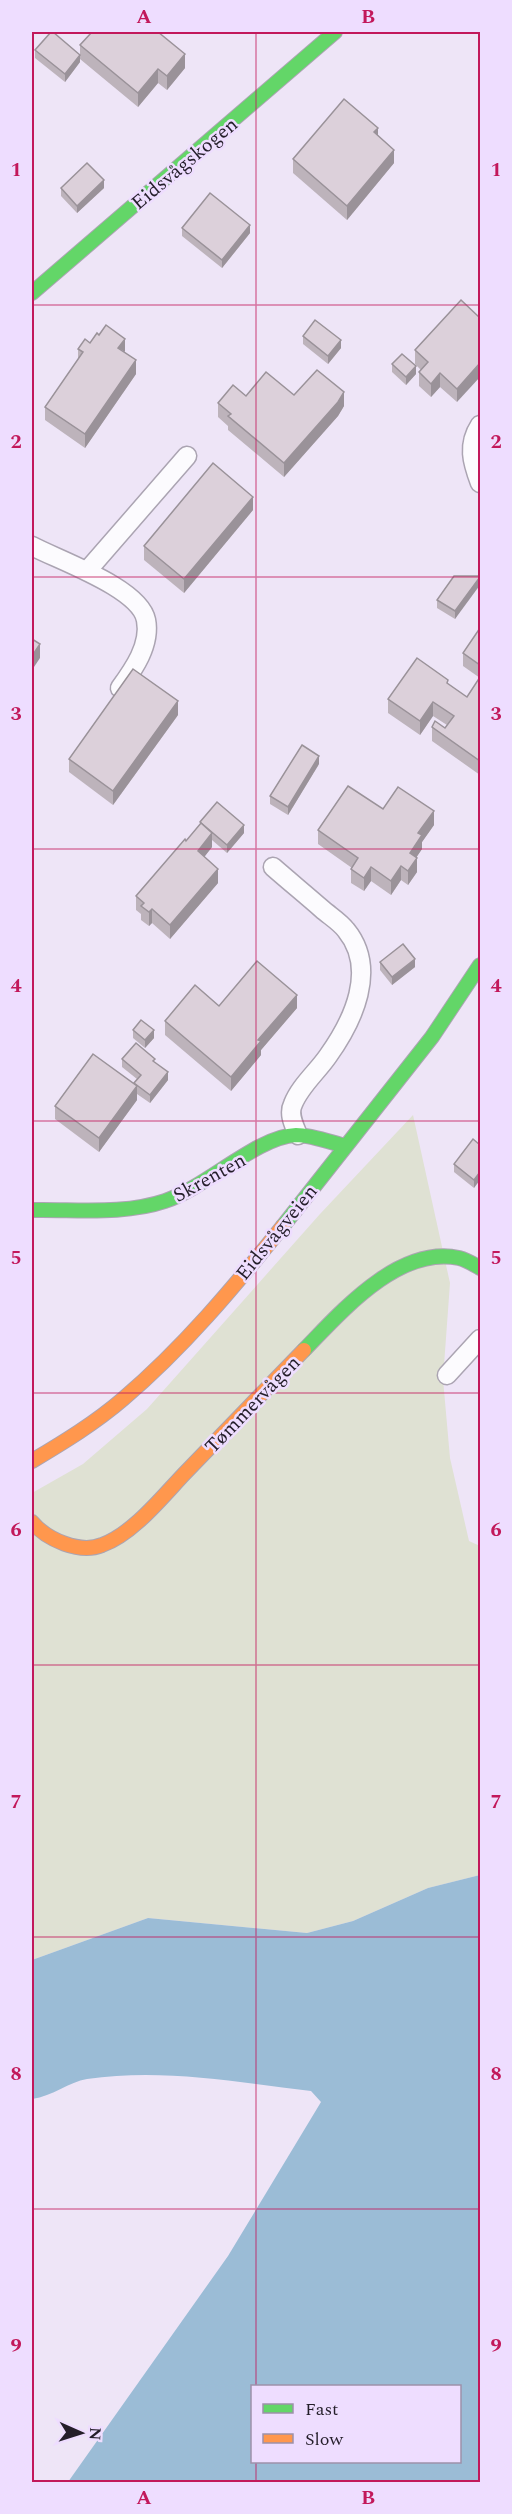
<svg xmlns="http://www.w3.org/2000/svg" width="512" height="2514" viewBox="0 0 512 2514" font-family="Spectral,serif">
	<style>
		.green { fill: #dfe1d3 }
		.water { fill: #9bbcd6; fill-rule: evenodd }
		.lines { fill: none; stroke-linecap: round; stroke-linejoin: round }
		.lane-casing { stroke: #aba4b2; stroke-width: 21 }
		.fast-casing { stroke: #aba4b2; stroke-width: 16 }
		.slow-casing { stroke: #aba4b2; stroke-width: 16 }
		.lane { stroke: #fcfbfe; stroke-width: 18 }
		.fast { stroke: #63d668; stroke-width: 14 }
		.slow { stroke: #ff974d; stroke-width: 14 }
		.wall { fill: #bdb3bb }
		.shaded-wall { fill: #9a9299 }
		.building { fill: #dcd0da; stroke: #9a9299; stroke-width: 1.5 }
		.grid { fill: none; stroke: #c2185b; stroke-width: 1.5; stroke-opacity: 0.55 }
		.labels { text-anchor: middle; stroke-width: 5; stroke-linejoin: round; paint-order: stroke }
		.street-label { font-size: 20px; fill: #241e2a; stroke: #edf }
		.neatline { fill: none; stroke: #c2185b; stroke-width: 2 }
		.grid-label { font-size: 20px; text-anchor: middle; font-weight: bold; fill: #c2185b }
	</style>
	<rect width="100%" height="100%" fill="#eee5f7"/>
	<!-- green -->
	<path class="green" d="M413 1115 450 1283 443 1379 450 1458 469 1541 480 1546V1875L428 1888 353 1921 307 1933 148 1918 32 1960V1493L83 1464 147 1409 320 1214Z"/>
	<!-- water -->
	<path class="water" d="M480 1875V2482H68L228 2256 321 2102 311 2091C236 2082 162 2068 87 2079 69 2082 53 2096 32 2099V1960L148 1918 307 1933 353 1921 428 1888ZM252 2386H460V2462H252Z"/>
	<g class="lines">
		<defs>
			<g id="lane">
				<path d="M480 425C467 445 472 462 480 483"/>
				<path d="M32 546C58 560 140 588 146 620 151 645 133 670 120 688"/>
				<path d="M87 571 187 456"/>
				<path d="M273 867C289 881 306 895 322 909 330 916 340 922 346 930 378 969 353 1021 328 1056 317 1072 300 1086 293 1104 288 1114 294 1125 298 1135"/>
				<path d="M447 1375 480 1339"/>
			</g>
			<g id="fast">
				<path d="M32 293 335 32"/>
				<path d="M32 1210C75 1209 124 1215 165 1201 205 1188 258 1136 296 1135 311 1135 330 1142 345 1146"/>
				<path d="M283 1226 432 1037 480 965"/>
				<path d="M304 1350C341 1312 399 1245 459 1258 467 1260 473 1264 480 1268"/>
			</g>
			<g id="slow">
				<path d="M32 1461C64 1442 95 1423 123 1399 183 1348 234 1287 283 1226"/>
				<path d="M32 1522C47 1540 80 1554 102 1545 133 1534 163 1496 185 1473 225 1432 264 1391 304 1350"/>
			</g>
		</defs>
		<!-- lane casing -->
		<use href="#lane" class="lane-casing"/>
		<!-- fast casing -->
		<use href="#fast" class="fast-casing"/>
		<!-- slow casing -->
		<use href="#slow" class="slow-casing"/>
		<!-- lane -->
		<use href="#lane" class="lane"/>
		<!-- fast -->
		<use href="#fast" class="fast"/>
		<!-- slow -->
		<use href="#slow" class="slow"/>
	</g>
	<!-- wall -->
	<g class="wall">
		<path d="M80 45 185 68 167 90 158 83 138 107 80 59Z"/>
		<path d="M35 50 80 62 65 82 35 58Z"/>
		<path d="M378 136 394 163 347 220 293 173V159Z"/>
		<path d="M61 188H104L77 213 61 196Z"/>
		<path d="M182 228 250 233 222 268 182 236Z"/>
		<path d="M461 300 457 402 440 387 431 397 419 386V372L421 370 415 364V350Z"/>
		<path d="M303 336 341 348 328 364 303 344Z"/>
		<path d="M90 343 125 353 136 374 85 448 45 420V407L78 360V349Z"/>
		<path d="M392 364 416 374 406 385 392 372Z"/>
		<path d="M294 395 344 406 338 416 284 477 228 430V426L218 417V403L246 396Z"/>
		<path d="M253 510 184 593 144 560V546Z"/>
		<path d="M480 576 455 619 437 608V600Z"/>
		<path d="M480 628V775L432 741V727L445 728 447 725 433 716 420 735 388 713V699L448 684 467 697 480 678 463 666V653Z"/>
		<path d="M178 715 113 805 69 772V759Z"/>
		<path d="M319 764 288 815 270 804V796Z"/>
		<path d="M383 809 434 825 422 842V849L416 857 417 872 408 885 401 880 391 895 371 881 364 891 351 883V869L352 868 318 844V830Z"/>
		<path d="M200 822 244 833 227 853 212 840V847L204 857 218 883 170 939 152 923 149 926 141 920V914L136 910V896L186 841 200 825Z"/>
		<path d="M380 962 415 967 392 985 380 970Z"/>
		<path d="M219 1006 297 1008 261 1050V1055L231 1091 165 1035V1021Z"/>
		<path d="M133 1030 154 1038 145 1048 133 1038Z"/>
		<path d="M122 1059 155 1062 168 1080 150 1103 137 1094V1100L99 1152 55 1119V1106L134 1084 137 1079 122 1067Z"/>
		<path d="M480 1145 474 1188 454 1172V1164Z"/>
	</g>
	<!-- shaded-wall -->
	<g class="shaded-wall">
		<path d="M185 54V68L167 90V76Z"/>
		<path d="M80 55V62L65 82V74Z"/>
		<path d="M158 69V83L138 107V93Z"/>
		<path d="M378 128V141L374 132Z"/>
		<path d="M394 150V163L347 220V206Z"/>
		<path d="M104 180V188L77 213V206Z"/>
		<path d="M250 225V233L222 268V260Z"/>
		<path d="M125 339V352L118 348Z"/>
		<path d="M341 340V348L328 364V356Z"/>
		<path d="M136 360V374L85 448V434Z"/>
		<path d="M480 363V377L457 402V389Z"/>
		<path d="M416 366V374L406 385V377Z"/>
		<path d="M440 373V387L431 397V384Z"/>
		<path d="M344 392V406L338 416 284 477V463Z"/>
		<path d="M253 497V510L184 593V579Z"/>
		<path d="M480 577V585L455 619V611Z"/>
		<path d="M40 644V658L32 670V656Z"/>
		<path d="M178 701V715L113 805V791Z"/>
		<path d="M433 702V716L420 735V721Z"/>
		<path d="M319 756V764L288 815V807Z"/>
		<path d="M434 811V825L422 842V849L410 867V853L418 833Z"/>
		<path d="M244 825V833L227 853V845Z"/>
		<path d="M212 833V847L198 865V851Z"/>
		<path d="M417 858V872L408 885V871Z"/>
		<path d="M401 866V880L391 895V881Z"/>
		<path d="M371 867V881L364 891V878Z"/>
		<path d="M218 869V883L170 939V925Z"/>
		<path d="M152 909V923L149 926V912Z"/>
		<path d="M415 959V967L392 985V977Z"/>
		<path d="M297 995V1008L261 1050V1055L231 1091V1077L258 1040Z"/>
		<path d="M154 1030V1038L145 1048V1040Z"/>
		<path d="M168 1072V1080L150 1103V1095Z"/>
		<path d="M137 1086V1100L99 1152V1138Z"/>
		<path d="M480 1172V1180L474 1188V1180Z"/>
	</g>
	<!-- building -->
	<g class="building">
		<path d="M51 32H53L80 55 65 74 35 50Z"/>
		<path d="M92 32H158L185 54 167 76 158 69 138 93 80 45Z"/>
		<path d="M344 99 378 128 374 132 394 150 347 206 293 159Z"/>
		<path d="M87 163 104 180 77 206 61 188Z"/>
		<path d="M210 193 250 225 222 260 182 228Z"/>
		<path d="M461 300 480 318V363L457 389 440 373 431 384 419 372 428 362 415 350Z"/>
		<path d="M315 320 341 340 328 356 303 336Z"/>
		<path d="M106 325 125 339 118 348 136 360 85 434 45 407 83 352 78 349 85 339 90 343 97 333 99 335Z"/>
		<path d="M402 354 416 366 406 377 392 364Z"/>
		<path d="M317 370 344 392 338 402 284 463 228 416 231 414 218 403 233 385 246 396 266 372 294 395Z"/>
		<path d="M213 463 253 497 184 579 144 546Z"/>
		<path d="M454 576H480V577L455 611 437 600Z"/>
		<path d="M480 628V665L463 653Z"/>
		<path d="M32 639 40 644 32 656Z"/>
		<path d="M417 658 448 680 447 683 467 697 480 677V761L432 727 435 721 445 728 454 716 433 702 420 721 388 699Z"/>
		<path d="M133 669 178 701 113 791 69 759Z"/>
		<path d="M302 745 319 756 288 807 270 796Z"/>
		<path d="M348 786 383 809 398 787 434 811 418 833 422 835 410 853 417 858 408 871 401 866 391 881 371 867 364 878 351 869 358 858 318 830Z"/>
		<path d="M217 802 244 825 227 845 200 822Z"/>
		<path d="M201 823 212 833 198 851 218 869 170 925 152 909 149 912 141 906 144 903 136 896 185 839 186 841Z"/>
		<path d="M403 944 415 959 392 977 380 962Z"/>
		<path d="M257 961 297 995 258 1040 261 1041 231 1077 165 1021 195 985 219 1006Z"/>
		<path d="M141 1020 154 1030 145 1040 133 1030Z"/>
		<path d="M136 1043 155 1059 153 1061 168 1072 150 1095 134 1083 141 1075 122 1059Z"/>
		<path d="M93 1054 137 1086 99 1138 55 1106Z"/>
		<path d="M473 1139 480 1145V1172L474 1180 454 1164Z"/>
	</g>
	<!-- grid -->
	<path class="grid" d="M256 32V2386M32 305H480M32 577H480M32 849H480M32 1121H480M32 1393H480M32 1665H480M32 1937H480M32 2209H480M256 2462V2482"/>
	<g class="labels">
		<!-- street labels -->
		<g class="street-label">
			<text transform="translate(184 163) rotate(-40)" y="7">Eidsvågskogen</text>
			<text transform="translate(209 1177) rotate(-29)" y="7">Skrenten</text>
			<text transform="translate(276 1232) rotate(-51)" y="7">Eidsvågveien</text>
			<text transform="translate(252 1404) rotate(-46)" y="7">Tømmervågen</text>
		</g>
	</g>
	<!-- border -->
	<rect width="512" height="2514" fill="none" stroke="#eeddff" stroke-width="66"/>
	<!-- legend -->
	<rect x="251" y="2385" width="210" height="78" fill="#eeddff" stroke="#9d91aa" stroke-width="1.5"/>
	<rect x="263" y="2404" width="30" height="9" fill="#63d668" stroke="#9d91aa" stroke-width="1.5"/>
	<text x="305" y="2415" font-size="18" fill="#241e2a">Fast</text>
	<rect x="263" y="2434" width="30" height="9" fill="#ff974d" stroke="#9d91aa" stroke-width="1.5"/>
	<text x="305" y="2445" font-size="18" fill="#241e2a">Slow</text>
	<!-- north arrow -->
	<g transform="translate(81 2433) rotate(93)" stroke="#eeddff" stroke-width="4.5" paint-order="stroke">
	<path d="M0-4.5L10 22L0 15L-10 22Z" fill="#241e2a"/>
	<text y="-9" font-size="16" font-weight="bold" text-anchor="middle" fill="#241e2a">N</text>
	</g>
	<rect x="33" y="33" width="446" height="2448" class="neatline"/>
	<g class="grid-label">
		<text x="144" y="23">A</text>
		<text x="368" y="23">B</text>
		<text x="16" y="176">1</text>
		<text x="496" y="176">1</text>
		<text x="16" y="448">2</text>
		<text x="496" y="448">2</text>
		<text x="16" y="720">3</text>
		<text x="496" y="720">3</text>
		<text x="16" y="992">4</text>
		<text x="496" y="992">4</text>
		<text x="16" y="1264">5</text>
		<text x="496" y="1264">5</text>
		<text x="16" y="1536">6</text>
		<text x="496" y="1536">6</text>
		<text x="16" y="1808">7</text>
		<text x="496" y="1808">7</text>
		<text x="16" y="2080">8</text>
		<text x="496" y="2080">8</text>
		<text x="16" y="2352">9</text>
		<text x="496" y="2352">9</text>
		<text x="144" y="2504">A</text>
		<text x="368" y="2504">B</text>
	</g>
</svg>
